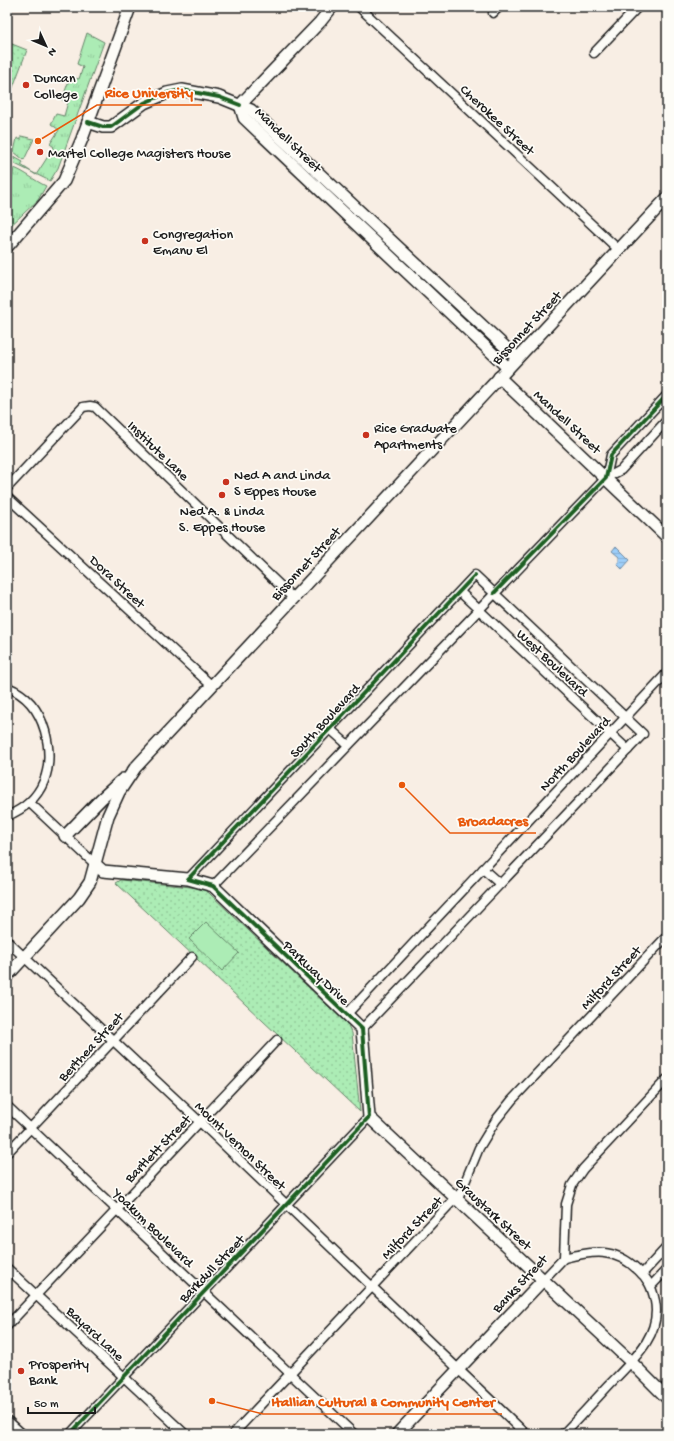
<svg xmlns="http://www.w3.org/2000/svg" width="674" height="1441" viewBox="0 0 674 1441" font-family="'Gochi Hand',sans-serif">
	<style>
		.grass { fill: url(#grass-tufts); stroke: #648468 }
		.park { fill: url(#park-dots); stroke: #648468 }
		.pitch { fill: #acecb5; stroke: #648468 }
		.water { fill: url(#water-rules); stroke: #6987a1 }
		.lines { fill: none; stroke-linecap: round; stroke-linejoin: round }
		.street-casing { stroke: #1c1c1c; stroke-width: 11 }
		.secondary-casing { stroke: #1c1c1c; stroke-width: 14 }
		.street { stroke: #fdfcf7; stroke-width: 8 }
		.secondary { stroke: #fdfcf7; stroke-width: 11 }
		.cycleway-casing { stroke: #fdfcf7; stroke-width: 6 }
		.cycleway { stroke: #1b5e20; stroke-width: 4 }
		.poi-dot { fill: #c8321e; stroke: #fdfcf7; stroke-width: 1.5 }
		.labels { text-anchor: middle; stroke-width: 3.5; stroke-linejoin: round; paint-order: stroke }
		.poi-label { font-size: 14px; fill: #1c1c1c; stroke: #fdfcf7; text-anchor: start }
		.street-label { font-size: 14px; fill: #1c1c1c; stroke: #fdfcf7 }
		.leader { fill: none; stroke: #e8590c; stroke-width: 1.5 }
		.callout-dot { fill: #e8590c; stroke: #fdfcf7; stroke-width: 1.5 }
		.callout-label { font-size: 15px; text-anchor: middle; font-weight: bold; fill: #e8590c; stroke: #fdfcf7; stroke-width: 3.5; stroke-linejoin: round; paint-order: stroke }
	</style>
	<defs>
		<pattern id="grass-tufts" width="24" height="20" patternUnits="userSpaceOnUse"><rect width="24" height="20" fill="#acecb5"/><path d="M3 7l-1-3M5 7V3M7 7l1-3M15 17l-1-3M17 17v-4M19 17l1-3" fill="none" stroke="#93ca9b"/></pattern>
		<pattern id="park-dots" width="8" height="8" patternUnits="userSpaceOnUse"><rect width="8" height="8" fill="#acecb5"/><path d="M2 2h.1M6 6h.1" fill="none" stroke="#93ca9b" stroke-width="1.8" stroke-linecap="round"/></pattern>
		<pattern id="water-rules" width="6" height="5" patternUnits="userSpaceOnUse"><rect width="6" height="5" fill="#9dcef9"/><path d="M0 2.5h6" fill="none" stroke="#87b0d5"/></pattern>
	</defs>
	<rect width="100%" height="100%" fill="#f8eee4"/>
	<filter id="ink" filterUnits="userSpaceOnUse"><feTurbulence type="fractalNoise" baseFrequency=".025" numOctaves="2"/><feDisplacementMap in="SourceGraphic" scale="8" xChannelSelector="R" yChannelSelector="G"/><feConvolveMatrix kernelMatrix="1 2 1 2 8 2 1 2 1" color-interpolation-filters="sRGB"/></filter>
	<g filter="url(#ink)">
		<!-- grass -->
		<g class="grass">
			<path d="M87 33 104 42 58 168 50 181 15 164 14 157 23 162 21 165 36 175 54 147 50 144 59 130 51 124 56 114 64 116 68 102 62 100 70 77 79 79 83 67 77 64Z"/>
			<path d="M21 136 34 139 24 160 14 152 17 138 21 140Z"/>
			<path d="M14 168C25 172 35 181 46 186L38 200 7 229V209Z"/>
		</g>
		<!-- park -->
		<g class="park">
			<path d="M7 42 27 50 9 98 7 97Z"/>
			<path d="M121 880 201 888 209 893 347 1024 352 1033 360 1112 116 883Z"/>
		</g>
		<!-- pitch -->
		<path class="pitch" d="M206 922 239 953 222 971 189 939Z"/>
		<!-- water -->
		<path class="water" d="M616 546 630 560 622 569 617 564 619 561V557L612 551Z"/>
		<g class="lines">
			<defs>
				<g id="street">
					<path d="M359 7 619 250"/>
					<path d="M493 13 499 7"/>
					<path d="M594 53 638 7"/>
					<path d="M606 478 611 455 667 395"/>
					<path d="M7 488 83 407 90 406 95 407 293 598"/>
					<path d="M7 497 211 685"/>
					<path d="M460 592 628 750"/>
					<path d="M7 687C28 695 39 710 45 731 55 768 44 801 7 816"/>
					<path d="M330 729 348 745"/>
					<path d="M30 803 95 864"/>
					<path d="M483 869 500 884"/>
					<path d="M188 879 475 575 643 734 362 1029"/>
					<path d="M213 886 606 478 621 470 667 420"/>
					<path d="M7 941 200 1122 526 1434"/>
					<path d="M346 1015 667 673"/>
					<path d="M7 1106 354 1434"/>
					<path d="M7 1153 192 957"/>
					<path d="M7 1268 185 1434"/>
					<path d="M642 1274 667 1247"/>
					<path d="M543 1280 564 1258 566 1204 572 1185 583 1169 667 1079"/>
					<path d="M651 1286 667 1269"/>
					<path d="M7 1326 277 1040"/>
					<path d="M70 1434 369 1117"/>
					<path d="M233 1434 451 1203 458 1199 479 1148 496 1120 512 1100 667 936"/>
					<path d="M563 1434C579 1418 594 1401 609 1385 631 1362 662 1336 655 1301 652 1287 648 1279 638 1270 614 1247 593 1251 564 1258"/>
				</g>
				<g id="secondary">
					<path d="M240 105 244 118 508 368"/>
					<path d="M240 105 320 22 332 7"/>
					<path d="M88 122 103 127H111L144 103 167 93 182 90 219 97 251 110 517 358"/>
					<path d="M7 247 64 181 82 139 130 7"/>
					<path d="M499 377 667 537"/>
					<path d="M65 836 101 799 123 779"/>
					<path d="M95 864 103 871 188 879 213 886 362 1029 369 1117 631 1362 667 1398"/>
					<path d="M7 976 79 898 90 882 108 816 119 792 135 768 667 198"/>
					<path d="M7 1422 20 1434"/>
					<path d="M397 1434 543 1280"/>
				</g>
			</defs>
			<!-- street casing -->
			<use href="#street" class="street-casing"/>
			<!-- secondary casing -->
			<use href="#secondary" class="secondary-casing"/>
			<!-- street -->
			<use href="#street" class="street"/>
			<!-- secondary -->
			<use href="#secondary" class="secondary"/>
			<defs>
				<g id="cycleway">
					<path d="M88 122 103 127H111L144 103 167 93 182 90 219 97 240 105"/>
					<path d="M494 593 606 478 611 455 667 395"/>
					<path d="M70 1434 369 1117 362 1029 213 886 188 879 475 575"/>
				</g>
			</defs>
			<!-- cycleway casing -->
			<use href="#cycleway" class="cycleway-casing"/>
			<!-- cycleway -->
			<use href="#cycleway" class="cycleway"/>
		</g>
	</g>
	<!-- markers -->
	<g class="poi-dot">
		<circle cx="26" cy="85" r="4"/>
		<circle cx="40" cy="152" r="4"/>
		<circle cx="145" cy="241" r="4"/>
		<circle cx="366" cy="435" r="4"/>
		<circle cx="226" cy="482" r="4"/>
		<circle cx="222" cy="495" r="4"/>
		<circle cx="21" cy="1371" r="4"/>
	</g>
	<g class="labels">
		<!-- poi labels -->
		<g class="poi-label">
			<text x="34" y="82">Duncan<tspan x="34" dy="16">College</tspan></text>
			<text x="48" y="157">Martel College Magisters House</text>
			<text x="153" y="238">Congregation<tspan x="153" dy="16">Emanu El</tspan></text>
			<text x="374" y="432">Rice Graduate<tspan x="374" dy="16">Apartments</tspan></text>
			<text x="234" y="479">Ned A and Linda<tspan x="234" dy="16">S Eppes House</tspan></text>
			<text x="222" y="515" text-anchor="middle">Ned A. &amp; Linda<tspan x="222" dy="16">S. Eppes House</tspan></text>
			<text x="29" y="1368">Prosperity<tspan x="29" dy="16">Bank</tspan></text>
		</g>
		<!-- street labels -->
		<g class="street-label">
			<text transform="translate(498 119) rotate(43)" y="5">Cherokee Street</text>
			<text transform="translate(289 139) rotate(44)" y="5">Mandell Street</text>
			<text transform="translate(526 327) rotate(-47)" y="5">Bissonnet Street</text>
			<text transform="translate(568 421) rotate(43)" y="5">Mandell Street</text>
			<text transform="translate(159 450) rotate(44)" y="5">Institute Lane</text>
			<text transform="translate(305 563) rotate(-47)" y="5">Bissonnet Street</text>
			<text transform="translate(118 581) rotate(43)" y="5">Dora Street</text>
			<text transform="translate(553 662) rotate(43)" y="5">West Boulevard</text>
			<text transform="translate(324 720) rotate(-47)" y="5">South Boulevard</text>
			<text transform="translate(574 753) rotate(-47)" y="5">North Boulevard</text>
			<text transform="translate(317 972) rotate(44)" y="5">Parkway Drive</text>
			<text transform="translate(610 977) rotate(-47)" y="5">Milford Street</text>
			<text transform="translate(90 1046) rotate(-47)" y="5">Berthea Street</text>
			<text transform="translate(241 1145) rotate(44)" y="5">Mount Vernon Street</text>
			<text transform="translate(157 1148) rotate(-46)" y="5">Bartlett Street</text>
			<text transform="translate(494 1213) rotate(43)" y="5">Graustark Street</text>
			<text transform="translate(154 1227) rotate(44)" y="5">Yoakum Boulevard</text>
			<text transform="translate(411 1227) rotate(-46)" y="5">Milford Street</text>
			<text transform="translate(211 1268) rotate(-46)" y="5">Barkdull Street</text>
			<text transform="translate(519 1283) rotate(-47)" y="5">Banks Street</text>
			<text transform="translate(96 1333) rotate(43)" y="5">Bayard Lane</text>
		</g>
	</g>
	<!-- callouts -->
	<path class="leader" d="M38 141L97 105H202M402 785L450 833H536M212 1401L263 1414H502"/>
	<g class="callout-dot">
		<circle cx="38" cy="141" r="4"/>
		<circle cx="402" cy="785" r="4"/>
		<circle cx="212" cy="1401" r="4"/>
	</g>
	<g class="callout-label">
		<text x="149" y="97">Rice University</text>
		<text x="493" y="825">Broadacres</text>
		<text x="383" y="1406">Itallian Cultural &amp; Community Center</text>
	</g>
	<!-- margin -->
	<rect width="674" height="1441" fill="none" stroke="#fdfcf7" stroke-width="24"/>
	<rect x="12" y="12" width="650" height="1417" fill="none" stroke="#1c1c1c" stroke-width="1.5" filter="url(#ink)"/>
	<!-- north arrow -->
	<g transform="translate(46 46) rotate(134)" stroke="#fdfcf7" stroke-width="3" paint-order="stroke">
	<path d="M0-3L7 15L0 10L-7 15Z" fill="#1c1c1c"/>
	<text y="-6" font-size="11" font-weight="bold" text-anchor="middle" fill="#1c1c1c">N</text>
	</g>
	<!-- scale -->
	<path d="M28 1407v6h67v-6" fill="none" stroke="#1c1c1c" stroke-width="2"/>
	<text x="34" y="1407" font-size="12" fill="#1c1c1c" stroke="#fdfcf7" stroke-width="3" paint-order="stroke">50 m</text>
</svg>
